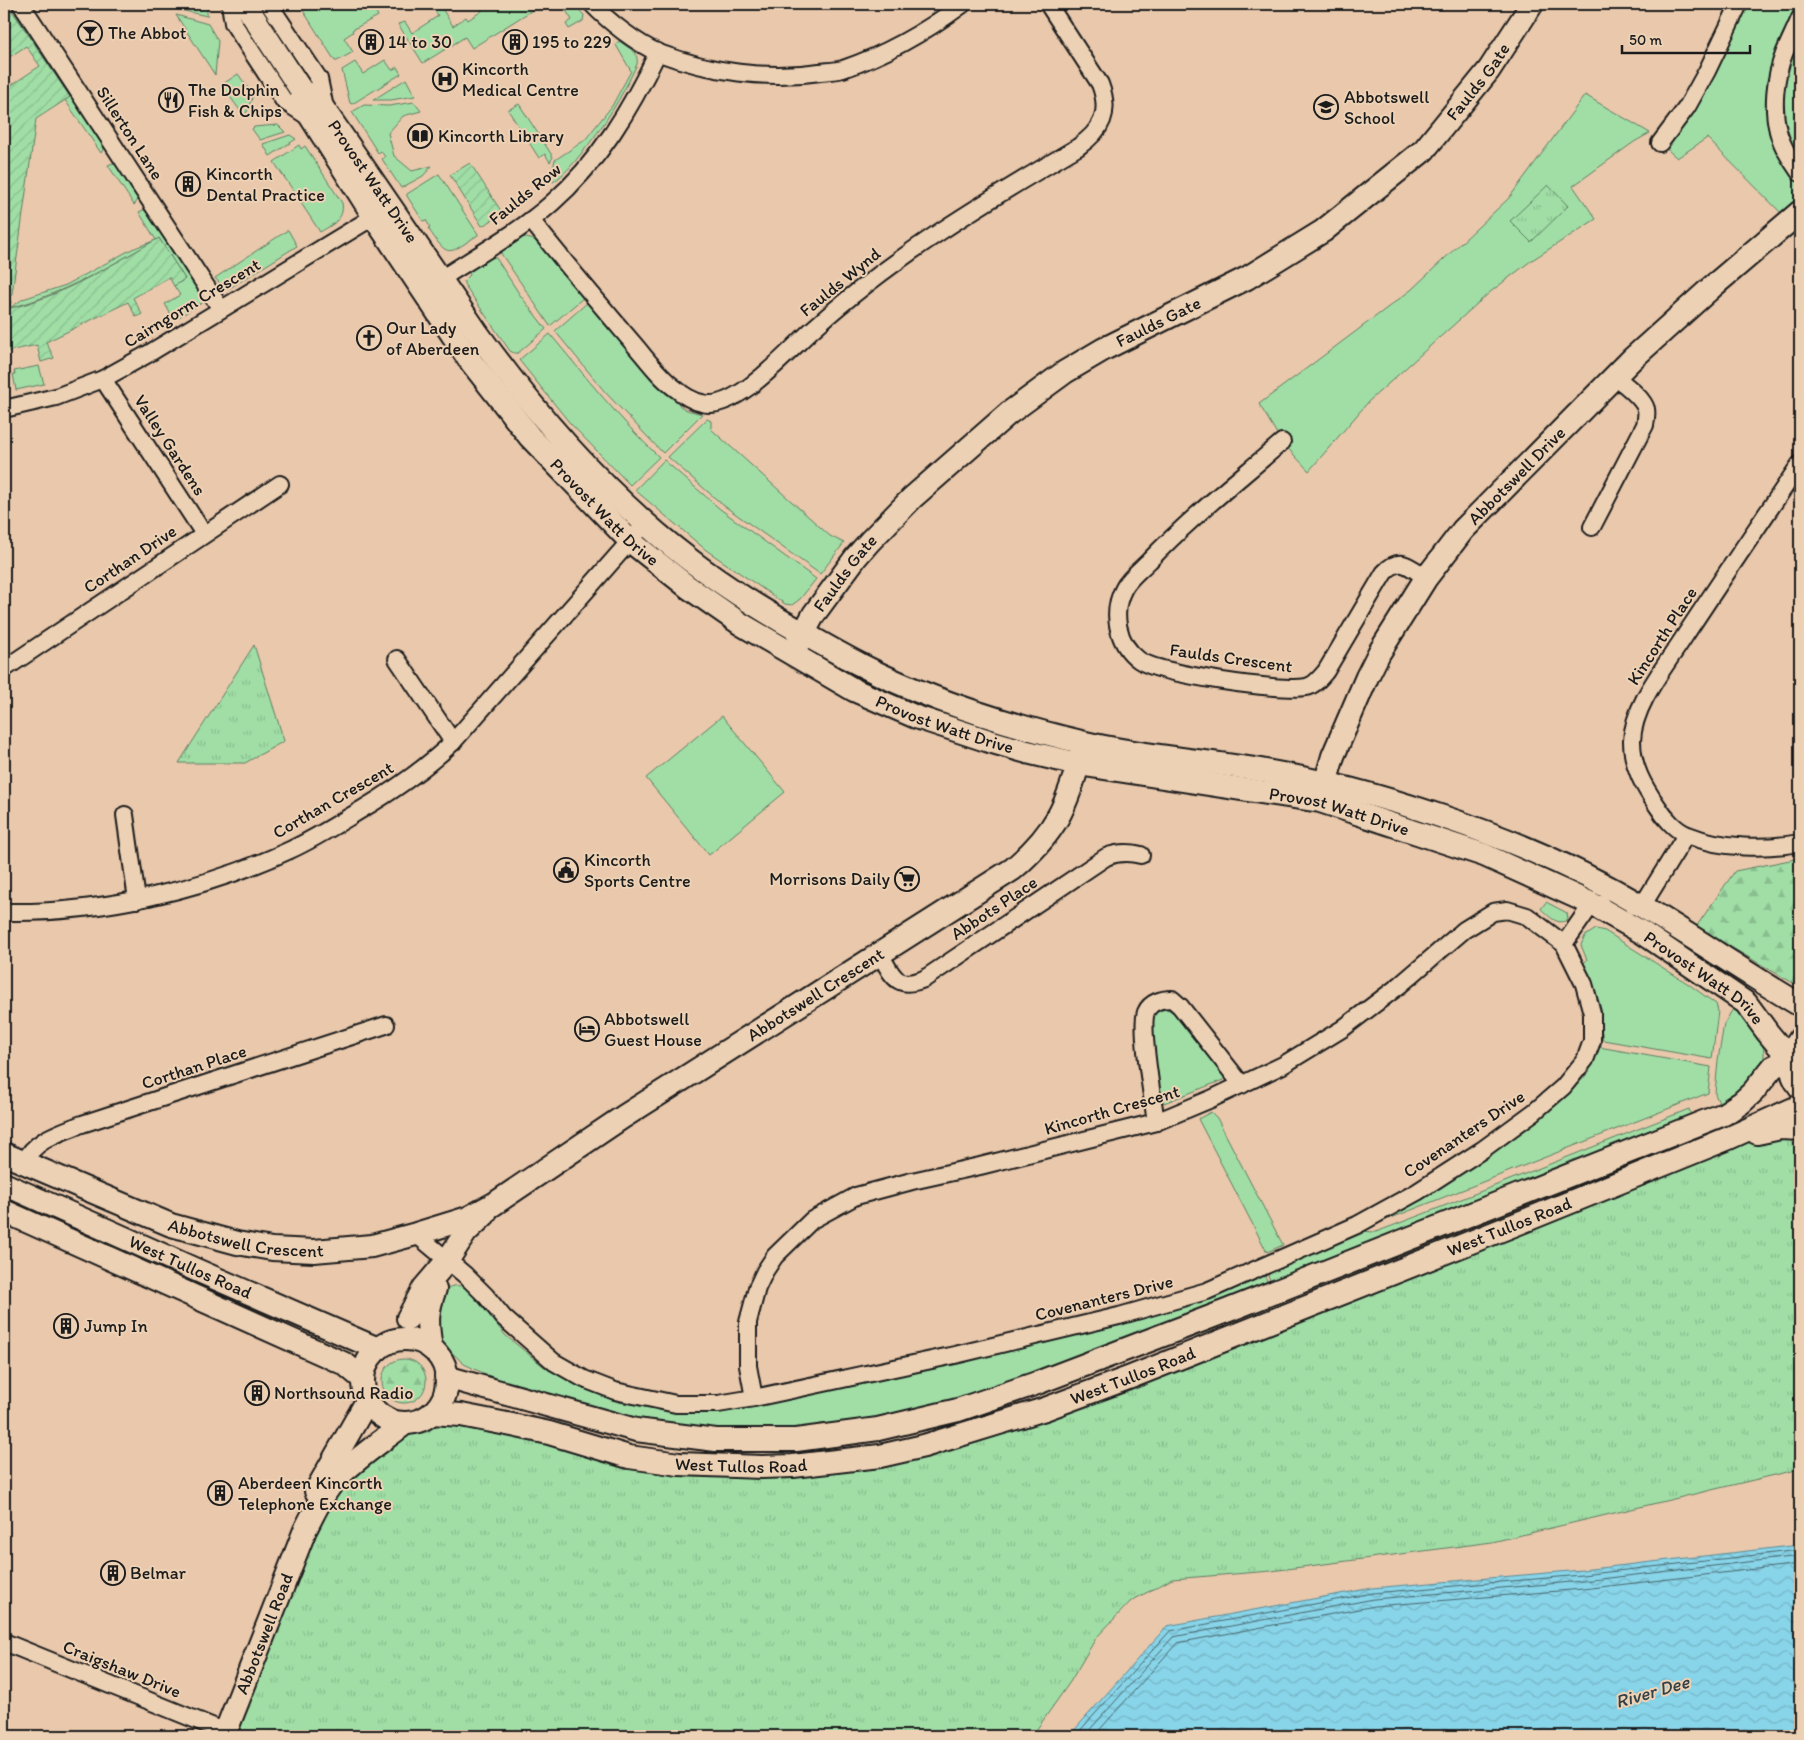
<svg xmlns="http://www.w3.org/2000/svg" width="1804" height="1740" viewBox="0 0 1804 1740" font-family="Itim,sans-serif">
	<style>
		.grass { fill: #a0dea6; stroke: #5e7d61 }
		.forest { fill: url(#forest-firs); stroke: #5e7d61 }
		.park { fill: url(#park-tufts); stroke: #5e7d61 }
		.garden { fill: url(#garden-furrows); stroke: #5e7d61 }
		.water { fill: url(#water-waves); stroke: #5d8a96 }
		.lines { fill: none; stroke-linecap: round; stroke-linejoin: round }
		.shore { stroke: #47666e; stroke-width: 1 }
		.street-casing { stroke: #1c1c1c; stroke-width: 20 }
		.secondary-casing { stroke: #1c1c1c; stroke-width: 26 }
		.street { stroke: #edd1b4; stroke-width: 16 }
		.secondary { stroke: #edd1b4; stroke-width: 22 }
		.labels { text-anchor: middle; stroke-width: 4; stroke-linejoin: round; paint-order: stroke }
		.poi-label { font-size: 18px; fill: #1c1c1c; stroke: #edd1b4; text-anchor: start }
		.street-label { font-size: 18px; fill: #1c1c1c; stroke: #edd1b4 }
		.water-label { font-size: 19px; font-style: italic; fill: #324145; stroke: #edd1b4 }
	</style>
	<defs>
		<pattern id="forest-firs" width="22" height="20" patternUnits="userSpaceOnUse" patternTransform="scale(1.25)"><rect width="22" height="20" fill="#a0dea6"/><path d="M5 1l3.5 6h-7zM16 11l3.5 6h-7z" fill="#89be8e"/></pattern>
		<pattern id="park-tufts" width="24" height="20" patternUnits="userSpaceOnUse" patternTransform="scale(1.25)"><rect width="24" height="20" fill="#a0dea6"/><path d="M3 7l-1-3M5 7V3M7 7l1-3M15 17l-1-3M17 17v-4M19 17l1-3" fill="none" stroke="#89be8e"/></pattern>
		<pattern id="garden-furrows" width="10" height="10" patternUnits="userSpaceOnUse" patternTransform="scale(1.25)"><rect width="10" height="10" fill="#a0dea6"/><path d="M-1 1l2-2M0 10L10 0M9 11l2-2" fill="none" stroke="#89be8e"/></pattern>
		<pattern id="water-waves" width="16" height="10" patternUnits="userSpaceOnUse" patternTransform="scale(1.25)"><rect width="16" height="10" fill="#88d4e8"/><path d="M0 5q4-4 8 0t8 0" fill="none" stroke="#75b5c6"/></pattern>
	</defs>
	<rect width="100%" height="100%" fill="#e9c8ac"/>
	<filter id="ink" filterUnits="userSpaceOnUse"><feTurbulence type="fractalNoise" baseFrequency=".02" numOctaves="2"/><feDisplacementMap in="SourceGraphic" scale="10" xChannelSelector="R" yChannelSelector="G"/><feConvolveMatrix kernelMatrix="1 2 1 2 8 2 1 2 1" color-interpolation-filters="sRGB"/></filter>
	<g filter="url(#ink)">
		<!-- grass -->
		<g class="grass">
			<path d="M167 4H207V16L171 8Z"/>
			<path d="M299 4H379L380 5 375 10 378 16 352 30 353 32 344 38 353 52 337 61H335Z"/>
			<path d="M432 4H439L453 26 466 17 468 20 482 11 480 8 487 4H542L472 48 465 37 423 63 398 24 405 22 412 33 438 16 432 5Z"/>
			<path d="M562 4H573L584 15 583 21 569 29 566 24 572 20Z"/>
			<path d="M1739 4H1800V212L1789 221 1707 138 1677 158 1660 143Z"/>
			<path d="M19 12 105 146 101 153 65 100 70 97 15 14Z"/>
			<path d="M176 15 208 24 218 41 215 75Z"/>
			<path d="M619 41C628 48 639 51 637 64 622 97 604 126 581 154 572 165 565 174 553 182L548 174 552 172 555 160 585 140 612 106 631 71 616 45Z"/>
			<path d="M385 60 392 70 397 67 401 74 352 104 350 103 342 70 355 62 363 74Z"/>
			<path d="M238 74 253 95 245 117 222 86 223 84Z"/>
			<path d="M406 79 415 96 391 100H373Z"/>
			<path d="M1585 95 1650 133 1634 142 1573 186 1596 219 1532 260 1489 293 1369 401 1309 471 1282 442 1259 404 1411 290 1509 198Z"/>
			<path d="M414 102 421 111 403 116 388 133 394 156 412 171 432 166 423 176 401 188 382 159 385 157 381 151 378 153 352 112 364 105 389 106Z"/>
			<path d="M519 104 553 157 550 162 545 154 539 158 508 110Z"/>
			<path d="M278 125 285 132 260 140 252 129 254 127Z"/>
			<path d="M290 135 296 139 270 156 263 144Z"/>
			<path d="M299 145 301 149 305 146 342 203C345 219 332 225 320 232L301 203 304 201 298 192 295 193 274 162Z"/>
			<path d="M113 163 117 164 137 196 138 200 134 205 108 165Z"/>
			<path d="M439 174 478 234V235C448 254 449 260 428 228L430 227 426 220 423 221 407 196V194Z"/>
			<path d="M143 210 148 212 205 301 174 320 165 304 180 295 174 286 185 279 159 238C112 265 63 294 10 308L23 299 66 285 132 249 156 240 139 212Z"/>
			<path d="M288 230 297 246 230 288H224L215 278Z"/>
			<path d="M523 237 534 240 539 244 583 298 550 326 500 252Z"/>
			<path d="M490 257 496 258 520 295 546 329 518 353H514L510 351 464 284V281L470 275 469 272Z"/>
			<path d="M587 303 652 378 672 398 677 401 680 406 687 410 702 414 663 453 605 392 555 331Z"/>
			<path d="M550 334C585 376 619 419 659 457L630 485 569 422 519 360Z"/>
			<path d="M39 366 44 384 16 390 13 374H15L14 371Z"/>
			<path d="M707 419 711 421V429L830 536 844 543 820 574 723 505 668 457Z"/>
			<path d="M664 460 720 509 816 579 800 599 792 605 785 604 706 550 635 490Z"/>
			<path d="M722 716 785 792 709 855 646 778Z"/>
			<path d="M1546 902 1567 913 1568 919C1558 927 1549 916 1541 909Z"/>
			<path d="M1596 929 1605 931 1687 983 1716 1004 1718 1011 1712 1059 1603 1040 1596 992 1583 963 1587 960 1581 945 1585 936Z"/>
			<path d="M1159 1007 1166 1008 1175 1014 1225 1073 1223 1080 1164 1103 1160 1095 1150 1021 1151 1015Z"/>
			<path d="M1734 1007C1743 1011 1747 1020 1752 1028 1758 1036 1765 1045 1764 1056 1764 1074 1734 1097 1720 1105L1715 1094 1718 1060 1724 1024Z"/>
			<path d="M1599 1047 1711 1067 1708 1093 1381 1222 1379 1221 1488 1154 1552 1108 1569 1094 1589 1072Z"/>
			<path d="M1689 1109 1691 1115 1408 1226 1271 1282 1267 1273 1298 1260 1358 1231 1376 1232 1426 1213Z"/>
			<path d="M1211 1112 1217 1118 1283 1245 1267 1252 1198 1119Z"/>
			<path d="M1264 1274 1268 1283 1121 1342 986 1391 910 1413 813 1429H678L515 1388 464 1364 446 1347 440 1338 435 1315 444 1290C453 1284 462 1284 470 1291L505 1335 543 1366 566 1379 589 1391 618 1402 673 1412H700L726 1410 838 1388 932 1366Z"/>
		</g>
		<!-- forest -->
		<g class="forest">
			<path d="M1800 858V987L1696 927 1735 871Z"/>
			<circle cx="404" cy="1381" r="22"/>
		</g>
		<!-- park -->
		<g class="park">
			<path d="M1548 185 1568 206 1531 242 1510 221Z"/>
			<path d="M254 645 284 741 245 763H179Z"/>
			<path d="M1800 1107V1469L1492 1542 1271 1571 1172 1579 1131 1601 1096 1638 1070 1682 1032 1736H224L320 1502 412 1423 420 1420 432 1413 679 1464 924 1446Z"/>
		</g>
		<!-- garden -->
		<g class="garden">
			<path d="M11 9 70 97 36 119 10 308C57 299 117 262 159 238L185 279 174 286 169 277 133 298 142 314 136 317 128 302 46 342 54 358 41 362 37 345 4 352V90L40 66 26 46 5 60 4 59V14Z"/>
			<path d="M470 163 503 214 482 226 450 175Z"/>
		</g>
		<!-- water -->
		<path class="water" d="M1800 1545V1736H1069L1167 1626 1372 1588 1582 1570Z"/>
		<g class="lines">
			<!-- shore -->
			<g class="shore">
				<path d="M1075 1736 1170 1631 1373 1593 1582 1575 1800 1550"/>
				<path d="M1084 1736 1173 1637 1374 1599 1583 1581 1800 1556"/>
				<path d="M1094 1736 1177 1643 1375 1606 1583 1589 1800 1564"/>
			</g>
			<defs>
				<g id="street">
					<path d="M21 4 221 309"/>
					<path d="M230 4 233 23 284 101 310 118"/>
					<path d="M269 4 319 79 325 108"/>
					<path d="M592 4C608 21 637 44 659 53 710 72 767 80 820 72 828 71 836 71 843 69 885 55 928 30 963 4"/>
					<path d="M1800 18C1795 30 1789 42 1784 54 1775 77 1772 107 1778 131 1782 147 1791 160 1800 173"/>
					<path d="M1660 143 1687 107 1707 71 1739 4"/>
					<path d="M531 220C564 262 598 302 632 342 646 358 659 377 676 389 683 395 693 401 702 403 735 413 790 349 814 328 894 256 986 201 1078 147 1102 130 1111 113 1100 84L1048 4"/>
					<path d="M433 284C472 258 516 235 552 203 599 162 631 108 658 52"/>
					<path d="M103 379 204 534"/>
					<path d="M4 409 56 397 103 379 148 354 383 211"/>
					<path d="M1282 442C1237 481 1190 518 1149 561 1141 569 1129 578 1124 588 1111 612 1117 644 1139 660 1158 674 1281 692 1306 687 1314 686 1321 677 1326 671L1384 573C1400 555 1410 567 1426 578"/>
					<path d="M1800 464C1761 522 1722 579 1684 637 1665 667 1633 705 1632 741 1632 767 1644 787 1658 807 1664 817 1676 831 1688 835 1722 849 1765 849 1800 843"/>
					<path d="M1592 527 1645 425C1646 420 1647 414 1646 409 1642 396 1624 385 1615 376"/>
					<path d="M397 659 453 742"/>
					<path d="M4 669 280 484"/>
					<path d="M125 815 137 900"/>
					<path d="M1633 906H1642L1686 835"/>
					<path d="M4 912C98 914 204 890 290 850 314 839 336 825 359 811 393 791 424 770 453 742L637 533"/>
					<path d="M1564 944 1592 904H1601"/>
					<path d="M880 954C893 976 896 990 924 979L1106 857C1118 852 1129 852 1141 855"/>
					<path d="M1156 1122C1153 1100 1140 1029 1146 1012 1150 1002 1162 999 1172 999L1180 1006 1242 1085"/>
					<path d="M24 1163C33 1140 61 1132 82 1124L386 1025"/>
					<path d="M416 1234 465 1275 486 1296 504 1318 554 1362 584 1379 615 1391 676 1404H718L754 1398 955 1355 1119 1316 1207 1291 1357 1225 1417 1192 1482 1150 1534 1112 1563 1087 1585 1060 1592 1041V1013L1584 984 1564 944 1527 916 1507 910 1493 912 1464 930 1400 985 1342 1029 1283 1065 1211 1099 1156 1122 980 1166 912 1181 856 1196 812 1220 775 1256 765 1271 757 1288 748 1322V1366L754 1398"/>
					<path d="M4 1642 226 1732"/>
				</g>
				<g id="secondary">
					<path id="s1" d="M245 4 301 90 304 106 380 226 468 358 530 437 630 541 688 587 741 624 854 690 916 717 989 741 1027 752 1078 764 1320 801 1484 855 1592 904 1643 933 1746 1003 1768 1033 1778 1045 1791 1057"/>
					<path id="s2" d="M301 90 316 98 478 334C527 402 582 467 645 523 694 567 750 604 808 636 826 646 843 656 861 665 931 701 1009 725 1085 743 1144 757 1205 760 1266 771 1324 781 1387 798 1443 817 1512 840 1582 870 1645 908 1697 939 1747 974 1800 1005"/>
					<path id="s3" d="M796 647 814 614 856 557 870 541 912 498 1009 413 1065 372 1104 349 1247 278 1323 231 1424 150 1489 70 1532 4"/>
					<path id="s4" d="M1321 798 1333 756 1367 677 1379 653 1426 578 1463 530 1632 359 1712 287 1800 212"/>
					<path d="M1800 1039C1789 1053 1788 1073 1800 1087"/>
					<path d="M1757 1133 1781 1128 1800 1129"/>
					<path id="s5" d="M4 1154 171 1225 237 1243 272 1249 314 1251 372 1246 416 1234 468 1218 494 1204 623 1117 1013 869C1057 831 1067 806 1082 751"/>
					<path id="s6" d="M4 1184 194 1269 378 1349"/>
					<path d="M4 1211 345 1364 363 1379"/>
					<path d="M408 1318 424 1288 447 1261 466 1232 485 1214"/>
					<circle cx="405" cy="1381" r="42"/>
					<path d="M431 1348C427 1324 426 1313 435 1289"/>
					<path d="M446 1377 636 1430 716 1440H796L878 1429 958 1410 1037 1383 1229 1310 1701 1123 1724 1114 1741 1103 1753 1092 1773 1067 1792 1058"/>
					<path id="s7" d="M432 1413 461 1415 512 1425 549 1433 629 1457 679 1464 762 1467 793 1466 880 1456 924 1446 1045 1409 1131 1377 1524 1221 1729 1138 1800 1106"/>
					<path d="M316 1491 367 1401"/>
					<path id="s8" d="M224 1736 305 1530C314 1513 322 1494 335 1480 355 1459 381 1442 404 1424"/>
				</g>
			</defs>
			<!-- street casing -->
			<use href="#street" class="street-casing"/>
			<!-- secondary casing -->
			<use href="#secondary" class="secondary-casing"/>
			<!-- street -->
			<use href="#street" class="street"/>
			<!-- secondary -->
			<use href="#secondary" class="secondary"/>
		</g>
	</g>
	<!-- icons -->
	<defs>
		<symbol id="bar-ring" viewBox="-11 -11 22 22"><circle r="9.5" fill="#edd1b4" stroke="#1c1c1c" stroke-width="1.5"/><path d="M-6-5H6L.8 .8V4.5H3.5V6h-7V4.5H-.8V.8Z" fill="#1c1c1c"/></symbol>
		<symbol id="building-ring" viewBox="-11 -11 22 22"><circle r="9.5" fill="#edd1b4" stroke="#1c1c1c" stroke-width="1.5"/><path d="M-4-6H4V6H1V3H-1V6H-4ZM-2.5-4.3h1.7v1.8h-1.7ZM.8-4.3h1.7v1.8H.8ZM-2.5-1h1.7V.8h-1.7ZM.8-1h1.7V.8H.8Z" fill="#1c1c1c"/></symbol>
		<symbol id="hospital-ring" viewBox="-11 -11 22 22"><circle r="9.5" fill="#edd1b4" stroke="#1c1c1c" stroke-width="1.5"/><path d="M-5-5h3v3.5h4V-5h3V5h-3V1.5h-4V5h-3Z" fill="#1c1c1c"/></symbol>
		<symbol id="restaurant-ring" viewBox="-11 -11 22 22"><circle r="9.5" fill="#edd1b4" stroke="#1c1c1c" stroke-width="1.5"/><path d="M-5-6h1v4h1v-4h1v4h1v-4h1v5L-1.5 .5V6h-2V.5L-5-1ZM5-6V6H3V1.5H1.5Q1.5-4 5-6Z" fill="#1c1c1c"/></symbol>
		<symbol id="school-ring" viewBox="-11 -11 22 22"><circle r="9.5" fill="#edd1b4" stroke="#1c1c1c" stroke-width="1.5"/><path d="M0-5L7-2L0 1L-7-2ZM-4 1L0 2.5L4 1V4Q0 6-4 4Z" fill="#1c1c1c"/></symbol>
		<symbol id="library-ring" viewBox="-11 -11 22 22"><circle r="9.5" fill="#edd1b4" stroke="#1c1c1c" stroke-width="1.5"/><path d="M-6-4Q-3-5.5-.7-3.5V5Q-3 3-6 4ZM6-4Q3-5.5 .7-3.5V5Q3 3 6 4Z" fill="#1c1c1c"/></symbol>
		<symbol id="church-ring" viewBox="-11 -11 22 22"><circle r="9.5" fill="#edd1b4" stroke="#1c1c1c" stroke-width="1.5"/><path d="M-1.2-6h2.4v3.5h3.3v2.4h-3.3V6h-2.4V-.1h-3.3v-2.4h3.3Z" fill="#1c1c1c"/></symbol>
		<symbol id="civic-ring" viewBox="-11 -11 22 22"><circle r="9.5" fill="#edd1b4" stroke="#1c1c1c" stroke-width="1.5"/><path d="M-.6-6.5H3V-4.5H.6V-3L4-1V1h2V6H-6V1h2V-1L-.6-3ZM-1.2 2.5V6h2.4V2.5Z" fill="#1c1c1c"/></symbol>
		<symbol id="supermarket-ring" viewBox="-11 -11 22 22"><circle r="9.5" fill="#edd1b4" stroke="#1c1c1c" stroke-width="1.5"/><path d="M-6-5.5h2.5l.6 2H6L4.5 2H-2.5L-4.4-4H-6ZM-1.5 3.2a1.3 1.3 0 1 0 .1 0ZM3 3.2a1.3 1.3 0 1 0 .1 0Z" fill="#1c1c1c"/></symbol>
		<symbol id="hotel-ring" viewBox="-11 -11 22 22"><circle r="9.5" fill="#edd1b4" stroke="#1c1c1c" stroke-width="1.5"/><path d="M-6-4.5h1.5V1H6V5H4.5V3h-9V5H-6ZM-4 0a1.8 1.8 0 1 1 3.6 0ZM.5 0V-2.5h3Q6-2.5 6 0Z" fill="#1c1c1c"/></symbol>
	</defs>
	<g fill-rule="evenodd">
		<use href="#bar-ring" x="76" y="19" width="28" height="28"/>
		<use href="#building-ring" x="357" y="28" width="28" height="28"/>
		<use href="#building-ring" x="501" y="28" width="28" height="28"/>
		<use href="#hospital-ring" x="431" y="65" width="28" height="28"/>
		<use href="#restaurant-ring" x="157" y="86" width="28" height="28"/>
		<use href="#school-ring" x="1312" y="93" width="28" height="28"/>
		<use href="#library-ring" x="406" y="122" width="28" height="28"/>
		<use href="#building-ring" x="174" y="170" width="28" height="28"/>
		<use href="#church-ring" x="355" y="324" width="28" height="28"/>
		<use href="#civic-ring" x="552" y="856" width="28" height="28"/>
		<use href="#supermarket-ring" x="893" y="865" width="28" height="28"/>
		<use href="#hotel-ring" x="573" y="1015" width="28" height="28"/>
		<use href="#building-ring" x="52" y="1312" width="28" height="28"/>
		<use href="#building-ring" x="243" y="1379" width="28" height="28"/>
		<use href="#building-ring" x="206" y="1479" width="28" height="28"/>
		<use href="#building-ring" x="99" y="1559" width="28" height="28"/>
	</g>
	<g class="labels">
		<!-- poi labels -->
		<g class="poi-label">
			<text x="108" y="39">The Abbot</text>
			<text x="388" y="48">14 to 30</text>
			<text x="532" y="48">195 to 229</text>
			<text x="462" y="75">Kincorth<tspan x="462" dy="21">Medical Centre</tspan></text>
			<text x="188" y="96">The Dolphin<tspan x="188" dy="21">Fish &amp; Chips</tspan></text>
			<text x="1344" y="103">Abbotswell<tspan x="1344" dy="21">School</tspan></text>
			<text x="438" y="142">Kincorth Library</text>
			<text x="206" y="180">Kincorth<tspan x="206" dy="21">Dental Practice</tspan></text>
			<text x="386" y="334">Our Lady<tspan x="386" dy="21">of Aberdeen</tspan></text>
			<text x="584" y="866">Kincorth<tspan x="584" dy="21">Sports Centre</tspan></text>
			<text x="890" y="885" text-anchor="end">Morrisons Daily</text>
			<text x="604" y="1025">Abbotswell<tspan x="604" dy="21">Guest House</tspan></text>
			<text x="84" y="1332">Jump In</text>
			<text x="274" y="1399">Northsound Radio</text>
			<text x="238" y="1489">Aberdeen Kincorth<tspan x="238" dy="21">Telephone Exchange</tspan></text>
			<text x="130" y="1579">Belmar</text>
		</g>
		<!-- street labels -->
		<g class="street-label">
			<text dy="6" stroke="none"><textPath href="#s3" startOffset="899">Faulds Gate</textPath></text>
			<text transform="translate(130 133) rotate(57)" y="6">Sillerton Lane</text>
			<text dy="6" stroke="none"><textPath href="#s2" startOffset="118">Provost Watt Drive</textPath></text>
			<text transform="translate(525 194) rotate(-39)" y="6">Faulds Row</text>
			<text transform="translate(840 282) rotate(-39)" y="6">Faulds Wynd</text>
			<text transform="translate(192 303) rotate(-31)" y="6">Cairngorm Crescent</text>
			<text dy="6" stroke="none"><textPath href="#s3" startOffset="494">Faulds Gate</textPath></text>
			<text transform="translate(170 445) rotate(57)" y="6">Valley Gardens</text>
			<text dy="6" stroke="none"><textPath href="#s4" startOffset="382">Abbotswell Drive</textPath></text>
			<text dy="6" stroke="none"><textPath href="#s1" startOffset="626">Provost Watt Drive</textPath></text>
			<text transform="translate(130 559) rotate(-34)" y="6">Corthan Drive</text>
			<text dy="6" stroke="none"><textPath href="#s3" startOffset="89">Faulds Gate</textPath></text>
			<text transform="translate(1662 636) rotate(-57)" y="6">Kincorth Place</text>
			<text transform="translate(1231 658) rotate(8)" y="6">Faulds Crescent</text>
			<text dy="6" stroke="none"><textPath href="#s1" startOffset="1031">Provost Watt Drive</textPath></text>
			<text transform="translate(333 800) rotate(-30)" y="6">Corthan Crescent</text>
			<text dy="6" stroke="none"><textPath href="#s1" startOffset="1436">Provost Watt Drive</textPath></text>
			<text transform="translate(994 908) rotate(-34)" y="6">Abbots Place</text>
			<text dy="6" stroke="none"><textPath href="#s1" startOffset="1841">Provost Watt Drive</textPath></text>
			<text dy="6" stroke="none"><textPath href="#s5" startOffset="899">Abbotswell Crescent</textPath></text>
			<text transform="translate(194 1067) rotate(-18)" y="6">Corthan Place</text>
			<text transform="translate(1112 1110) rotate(-16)" y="6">Kincorth Crescent</text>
			<text transform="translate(1464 1134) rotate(-34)" y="6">Covenanters Drive</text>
			<text dy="6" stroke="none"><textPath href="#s7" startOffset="1125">West Tullos Road</textPath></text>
			<text dy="6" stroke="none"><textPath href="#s5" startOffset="258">Abbotswell Crescent</textPath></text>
			<text dy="6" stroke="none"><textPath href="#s6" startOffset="204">West Tullos Road</textPath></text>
			<text transform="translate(1104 1298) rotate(-14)" y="6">Covenanters Drive</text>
			<text dy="6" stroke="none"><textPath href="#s7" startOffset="720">West Tullos Road</textPath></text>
			<text dy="6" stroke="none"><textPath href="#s7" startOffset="315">West Tullos Road</textPath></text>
			<text dy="6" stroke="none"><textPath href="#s8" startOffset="110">Abbotswell Road</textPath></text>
			<text transform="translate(122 1669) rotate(22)" y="6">Craigshaw Drive</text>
		</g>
		<!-- water labels -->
		<g class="water-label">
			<text transform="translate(1652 1691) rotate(-16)" y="7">River Dee</text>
		</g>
	</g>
	<!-- margin -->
	<rect width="1804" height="1740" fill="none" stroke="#edd1b4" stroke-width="20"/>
	<rect x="10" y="10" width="1784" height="1720" fill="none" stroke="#1c1c1c" stroke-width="2" filter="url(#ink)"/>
	<!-- scale -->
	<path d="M1622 45v8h128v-8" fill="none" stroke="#1c1c1c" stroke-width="2.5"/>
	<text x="1629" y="45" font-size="15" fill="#1c1c1c" stroke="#edd1b4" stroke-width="4" paint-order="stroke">50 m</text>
</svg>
